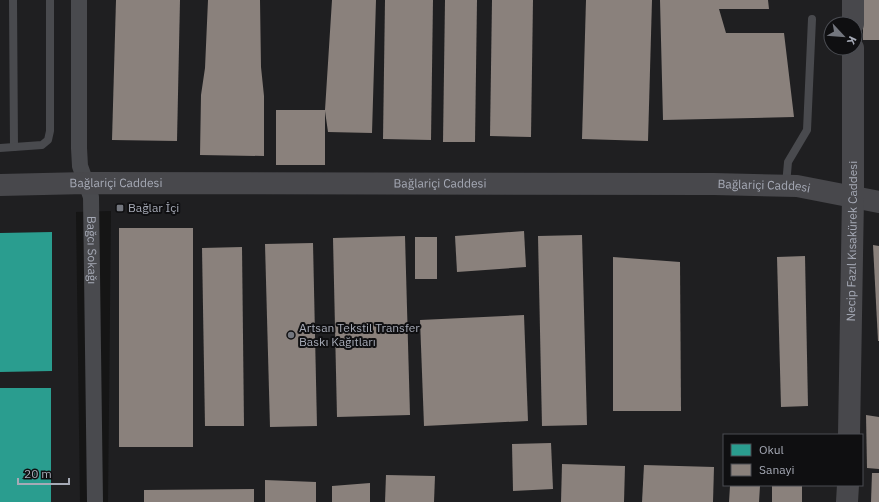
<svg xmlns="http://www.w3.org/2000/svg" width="879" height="502" viewBox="0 0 879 502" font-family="'IBM Plex Sans',sans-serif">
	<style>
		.built { fill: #1f1f21; fill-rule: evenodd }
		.schools { fill: #2a9d8f }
		.industry { fill: #8a817c }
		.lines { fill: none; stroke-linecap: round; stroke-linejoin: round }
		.lane { stroke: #494a4e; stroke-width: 8 }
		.street { stroke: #494a4e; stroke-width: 16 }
		.secondary { stroke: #48484c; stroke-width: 22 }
		.poi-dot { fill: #73767e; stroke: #0f0f11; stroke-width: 1.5 }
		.labels { text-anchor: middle; stroke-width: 4; stroke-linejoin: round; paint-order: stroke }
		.street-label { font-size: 12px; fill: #a6aab6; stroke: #0f0f11 }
		.poi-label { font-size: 12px; fill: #a6aab6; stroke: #0f0f11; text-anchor: start }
	</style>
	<rect width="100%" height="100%" fill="#151515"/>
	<!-- built -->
	<path class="built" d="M0 0H879V502H108L111 211 76 212 80 502H0ZM831 24H855V48H831ZM724 435H862V485H724Z"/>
	<!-- schools -->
	<g class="schools">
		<path d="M52 232V371L0 372V233Z"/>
		<rect x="0" y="388" width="51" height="114"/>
	</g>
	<!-- industry -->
	<g class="industry">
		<path d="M116 0H180L177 141 112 140Z"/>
		<path d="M208 0H260L261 67 264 96V156L200 155 201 95 205 68Z"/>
		<path d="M332 0H376L372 133 328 132 325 111V165H276V110H325Z"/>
		<path d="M385 0H433L431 140 383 139Z"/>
		<path d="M445 0H477L475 142H443Z"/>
		<path d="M492 0H533L531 137 490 136Z"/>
		<path d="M586 0H652L648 141 582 139Z"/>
		<path d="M660 0H768L769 9H719L726 33H784L794 117 663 120Z"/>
		<rect x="863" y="0" width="16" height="40"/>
		<rect x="119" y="228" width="74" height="219"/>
		<path d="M524 231 526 267 457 272 455 236Z"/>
		<path d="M582 235 587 425 542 426 538 236Z"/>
		<path d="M405 236 410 415 337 417 333 238Z"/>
		<rect x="415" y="237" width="22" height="42"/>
		<path d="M313 243 317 426 270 427 265 244Z"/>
		<path d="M873 245 879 246V341H878Z"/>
		<path d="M242 247 244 426H205L202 248Z"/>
		<path d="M805 256 808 406 781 407 777 257Z"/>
		<path d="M613 257 680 262 681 411H613Z"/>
		<path d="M524 315 528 421 424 426 420 320Z"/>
		<path d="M866 415 879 417V469L867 468Z"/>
		<path d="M551 443 553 489 513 491 512 444Z"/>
		<path d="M562 464 625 466 624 502H561Z"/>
		<path d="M644 465 714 467 713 502H642Z"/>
		<path d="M872 473H879V502H871Z"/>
		<path d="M386 475 435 476 434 502H385Z"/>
		<path d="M265 480 316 482V502H265Z"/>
		<path d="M370 483V502H332V486Z"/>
		<rect x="772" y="485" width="30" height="17"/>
		<path d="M730 486H760L759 502H729Z"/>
		<path d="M254 489V502H144V490Z"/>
	</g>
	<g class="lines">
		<!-- lane -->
		<g class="lane">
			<path d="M13 0 14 147"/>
			<path d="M0 148 42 145 48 140 50 131V0"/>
			<path d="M786 185 788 162 807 130 812 19"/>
		</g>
		<!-- street -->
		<path class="street" id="s1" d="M79 0V148L80 166 91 197 95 502"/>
		<!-- secondary -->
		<g class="secondary">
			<path d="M853 24V0"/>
			<path id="s2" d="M0 185 86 183 714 184 797 186 879 202"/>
			<path id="s3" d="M849 435 853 197V48"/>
			<path d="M847 502 848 485"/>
		</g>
	</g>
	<!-- markers -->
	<g class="poi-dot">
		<rect x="116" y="204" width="8" height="8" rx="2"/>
		<circle cx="291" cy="335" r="4"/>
	</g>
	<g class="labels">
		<!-- street labels -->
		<g class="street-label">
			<text dy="4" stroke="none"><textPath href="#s2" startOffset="116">Bağlariçi Caddesi</textPath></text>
			<text dy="4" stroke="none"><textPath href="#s2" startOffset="440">Bağlariçi Caddesi</textPath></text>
			<text dy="4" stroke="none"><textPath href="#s2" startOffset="764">Bağlariçi Caddesi</textPath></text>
			<text dy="4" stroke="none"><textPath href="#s3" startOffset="194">Necip Fazıl Kısakürek Caddesi</textPath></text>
			<text dy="4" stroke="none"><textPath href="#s1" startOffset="252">Bağcı Sokağı</textPath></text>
		</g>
		<!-- poi labels -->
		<g class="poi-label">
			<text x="128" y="212">Bağlar İçi</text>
			<text x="299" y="332">Artsan Tekstil Transfer<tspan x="299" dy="14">Baskı Kağıtları</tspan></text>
		</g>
	</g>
	<!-- legend -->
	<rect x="723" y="434" width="140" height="52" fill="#0f0f11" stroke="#4b4d53"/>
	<rect x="731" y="444" width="20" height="12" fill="#2a9d8f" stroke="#4b4d53"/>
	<text x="759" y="454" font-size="12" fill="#a6aab6">Okul</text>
	<rect x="731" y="464" width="20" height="12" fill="#8a817c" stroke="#4b4d53"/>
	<text x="759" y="474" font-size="12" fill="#a6aab6">Sanayi</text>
	<!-- north arrow -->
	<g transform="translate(843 36) rotate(116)"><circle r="19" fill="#0f0f11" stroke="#4b4d53"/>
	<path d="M0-3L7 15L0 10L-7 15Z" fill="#73767e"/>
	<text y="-6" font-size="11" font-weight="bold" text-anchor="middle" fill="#a6aab6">K</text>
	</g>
	<!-- scale -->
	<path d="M18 478v6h51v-6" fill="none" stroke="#a6aab6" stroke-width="2"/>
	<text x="24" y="478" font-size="12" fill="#a6aab6" stroke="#0f0f11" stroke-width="3" paint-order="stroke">20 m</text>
</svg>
